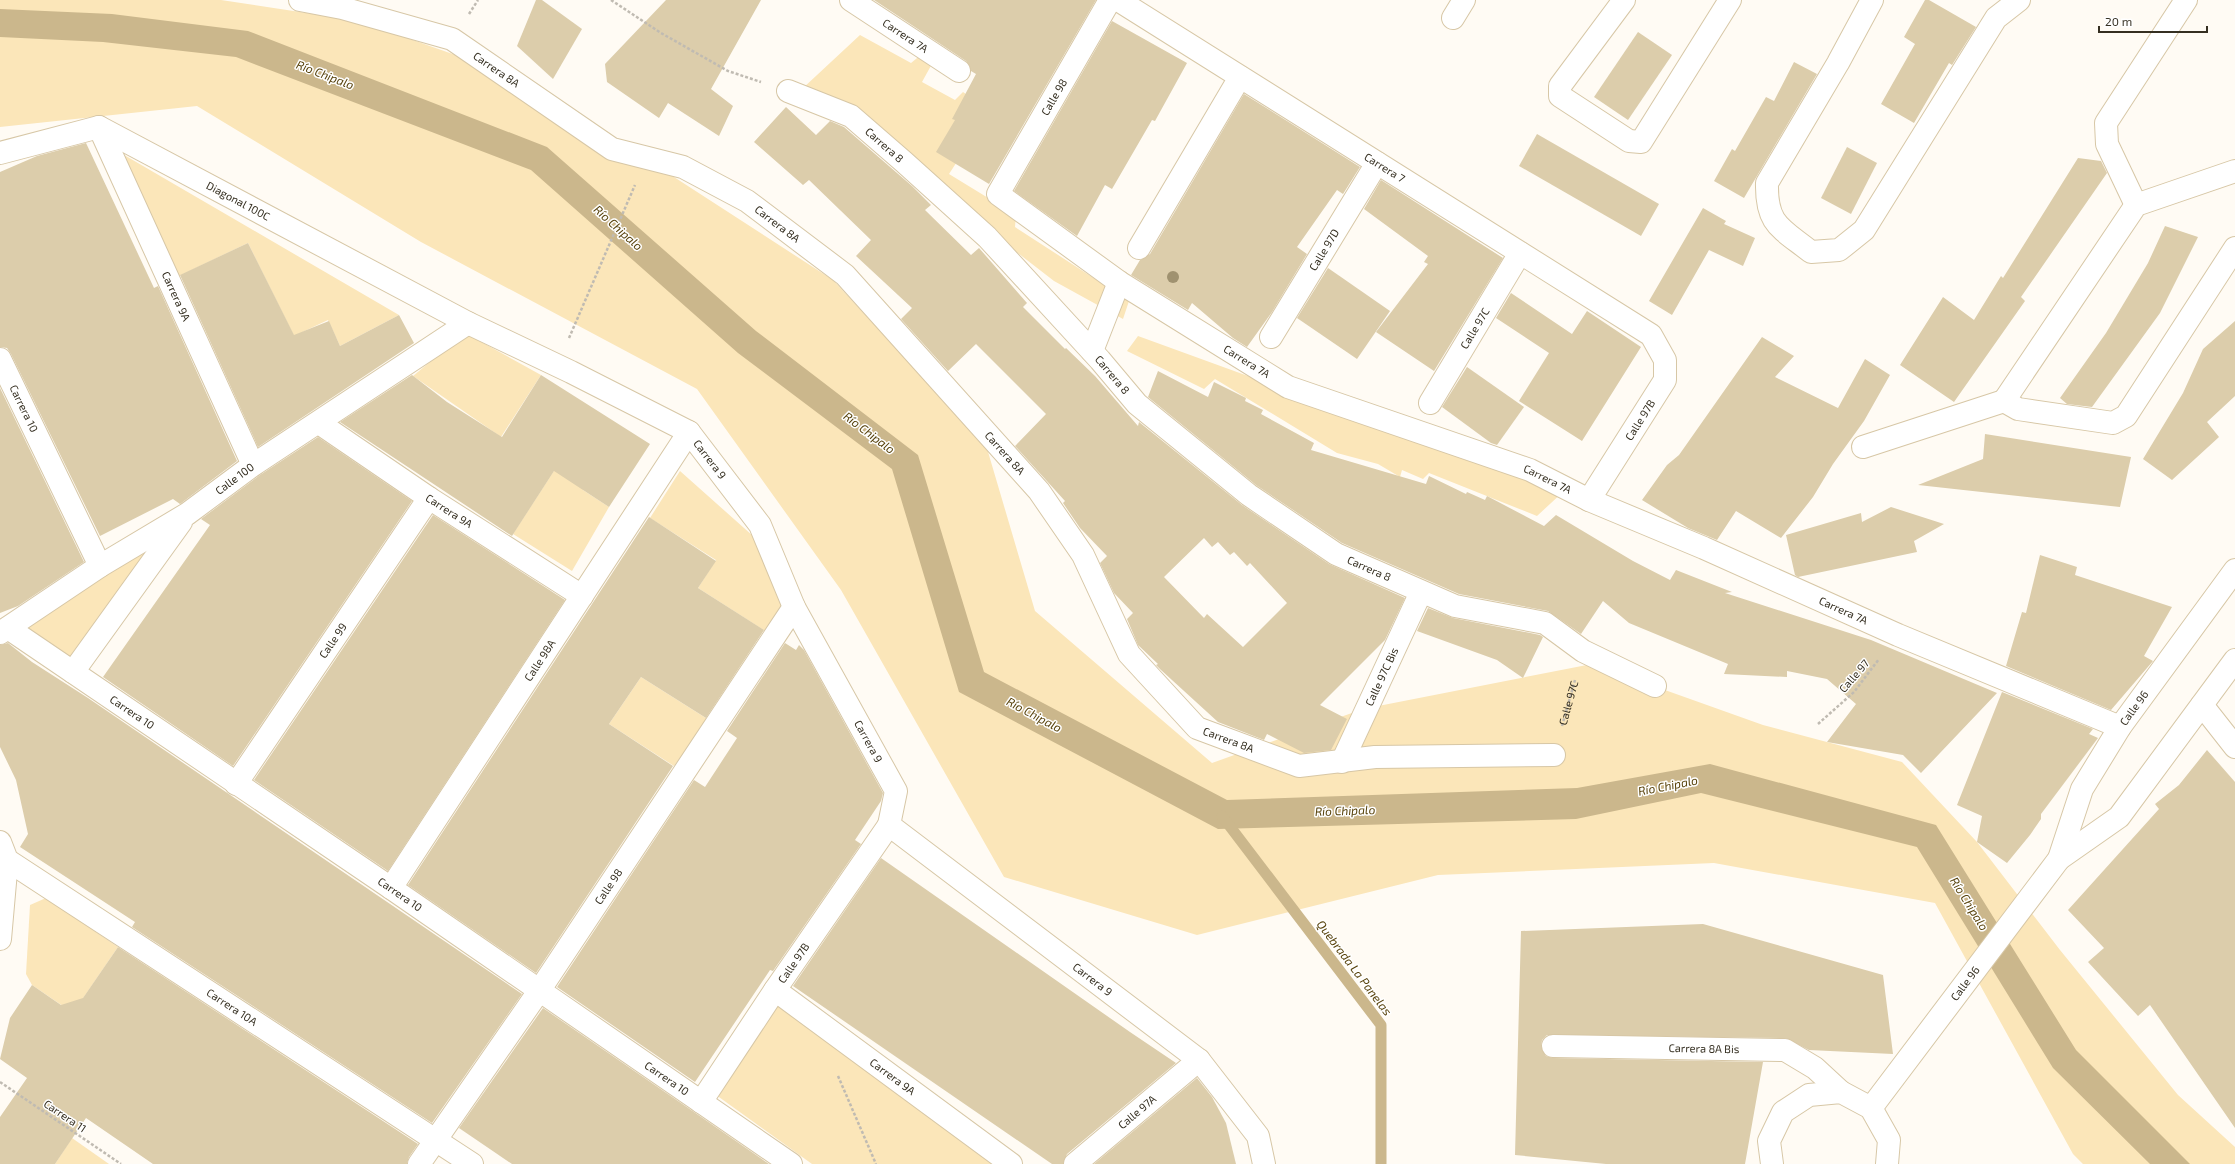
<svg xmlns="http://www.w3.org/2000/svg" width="2235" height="1164" viewBox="0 0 2235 1164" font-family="'Exo 2',sans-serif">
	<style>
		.green { fill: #fbe6b9 }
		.water { fill: #cbb78c }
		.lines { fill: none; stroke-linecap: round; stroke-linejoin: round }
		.stream { stroke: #cbb78c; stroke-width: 11 }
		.building { fill: #dccdab; fill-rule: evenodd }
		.minor-casing { stroke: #d7c7a6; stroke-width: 24 }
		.path { stroke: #c0bbb2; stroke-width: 2.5; stroke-dasharray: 3 2; stroke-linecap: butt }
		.minor { stroke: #fff; stroke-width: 22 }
		.tree { fill: #a09270 }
		.labels { text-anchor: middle; stroke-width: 3; stroke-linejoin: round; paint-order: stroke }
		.street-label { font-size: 11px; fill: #352f21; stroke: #fff }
		.water-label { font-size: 12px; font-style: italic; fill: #57420b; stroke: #fff }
	</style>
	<rect width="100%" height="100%" fill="#fffbf4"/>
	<!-- green -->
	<g class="green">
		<path d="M0 0H221L359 21 521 78 833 280 986 445 1035 611 1212 763 1363 709 1592 664 1763 725 1902 762 1977 842 2060 950 2178 1095 2235 1147V1164H2083L2073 1154 1935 903 1714 863 1438 875 1197 935 1004 877 841 590 697 389 421 242 197 106 0 127Z"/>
		<path d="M860 35 911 63 922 54 933 62 922 82 955 100 963 92 990 111 949 174 1016 215 1015 227 1129 301 1123 319 1054 281 948 199 851 113 788 102Z"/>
		<path d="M119 152 399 315 340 346 328 320 294 336 248 243 179 276Z"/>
		<path d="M465 333 541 375 501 437 413 376Z"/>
		<path d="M1138 336 1564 491 1537 516 1429 473 1423 479 1402 470 1400 477 1378 464 1337 453 1215 379 1204 389 1127 351Z"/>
		<path d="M594 409 583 490 609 507 572 571 513 534Z"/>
		<path d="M680 471 753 536 786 601 765 631 698 588 716 560 650 518Z"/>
		<path d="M187 514 73 672 8 628Z"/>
		<path d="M641 677 709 720 674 766 609 724Z"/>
		<path d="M46 898 118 947 73 1013 32 985 26 974 30 905Z"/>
		<path d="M778 1001 1005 1164H812L712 1092Z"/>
		<path d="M72 1138 109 1164H55Z"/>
	</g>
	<!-- water -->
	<path class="water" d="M0 9 112 14 248 31 547 147 756 331 918 455 984 672 1227 800 1577 788 1710 764 1936 825 2076 1050 2190 1164H2150L2053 1068 1917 847 1701 793 1576 819 1218 829 959 692 892 469 738 353 531 170 236 57 103 42 0 37Z"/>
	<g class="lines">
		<!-- stream -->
		<path class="stream" d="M1222 816 1381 1025V1164"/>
	</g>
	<!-- building -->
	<g class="building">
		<path d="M536 0H542L582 29 553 79 517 46Z"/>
		<path d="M666 0H761L711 89 733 106 719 136 668 103 659 118 607 82 605 64Z"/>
		<path d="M874 0H1096L989 184 936 152 955 120 952 119 976 74 971 71 966 61Z"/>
		<path d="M1925 0H1929L1976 27 1952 65 1949 63 1914 123 1881 104 1915 44 1904 37Z"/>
		<path d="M1112 21 1187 63 1155 121 1152 120 1112 189 1105 185 1077 236 1014 191Z"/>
		<path d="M1638 32 1672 55 1628 120 1594 97Z"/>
		<path d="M1794 62 1817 74 1744 198 1714 181 1732 149 1735 151 1766 97 1774 101Z"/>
		<path d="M1244 94 1360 167 1343 194 1337 190 1297 247 1307 254 1272 312 1247 347 1233 338 1192 303 1188 310 1131 275 1140 260 1150 254Z"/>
		<path d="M786 107 816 135 830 121 844 127 912 186 931 205 925 210 971 255 979 248 1027 303 1023 307 1065 349 1066 348 1095 376 1138 426 1139 422 1242 505 1329 564 1405 598 1385 640 1320 705 1347 719 1331 750 1304 753 1267 734 1264 740 1218 722 1161 670 1156 665 1158 664 1138 645 1127 619 1133 613 1114 593 1100 563 1107 556 1080 528 1063 503 1065 501 1015 446 1046 414 976 344 948 371 901 319 912 308 856 256 871 240 809 180 803 185 754 142ZM1204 538 1212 547 1218 542 1230 555 1234 552 1247 566 1250 563 1287 603 1243 647 1207 614 1204 618 1164 577Z"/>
		<path d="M1537 134 1659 204 1641 236 1519 166Z"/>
		<path d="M86 143 154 288 158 286 237 461 180 504 173 499 100 536 11 354 7 348 0 347V172L37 156Z"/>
		<path d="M1847 147 1877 163 1851 214 1821 198Z"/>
		<path d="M2078 158 2101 161 2107 173 2021 297 2025 301 1954 402 1900 365 1943 297 1974 320 2001 276 2003 278Z"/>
		<path d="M1381 180 1503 258 1434 371 1376 332 1428 264 1424 262 1428 256 1364 209Z"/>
		<path d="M1703 208 1726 221 1724 224 1755 238 1743 266 1709 250 1672 315 1649 301Z"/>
		<path d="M2165 226 2198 237 2160 313 2092 407 2067 404 2060 398 2106 333 2148 263Z"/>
		<path d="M248 243 294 335 329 321 340 346 399 315 414 343 258 447 180 275Z"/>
		<path d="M1328 268 1390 311 1357 359 1297 318Z"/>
		<path d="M1511 293 1572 334 1587 311 1641 347 1582 441 1519 401 1549 353 1496 318Z"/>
		<path d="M2235 321V396L2207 422 2219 437 2172 480 2143 459 2183 393 2203 349Z"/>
		<path d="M1762 337 1794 356 1775 377 1838 408 1865 359 1890 375 1864 421 1833 464 1813 497 1781 538 1736 511 1717 540 1688 528 1642 500 1667 465 1679 455Z"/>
		<path d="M1467 367 1524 407 1497 445 1491 443 1442 407Z"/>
		<path d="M1158 371 1208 397 1214 382 1246 398 1245 401 1263 410 1261 414 1314 443 1311 450 1426 484 1429 476 1466 494 1467 492 1485 500 1487 496 1544 526 1556 515 1633 561 1670 580 1676 570 1732 592 1725 593 1871 640 1997 693 1921 773 1903 755 1827 742 1856 704 1827 679 1787 671V677L1724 674 1728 664 1629 623 1603 601 1581 634 1548 611 1459 594 1342 543 1256 485 1148 397Z"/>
		<path d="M412 375 447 402 502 437 541 375 650 444 609 507 554 471 512 536 340 422Z"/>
		<path d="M0 388 84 562 18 606 0 613Z"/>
		<path d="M1985 434 2131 457 2120 507 1918 485 1983 459Z"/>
		<path d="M318 437 412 501 233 766 103 677 210 525 201 519 260 475Z"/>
		<path d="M1891 507 1944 524 1914 541 1917 552 1798 577 1795 575 1786 535 1861 513 1862 522Z"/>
		<path d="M433 515 565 600 388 871 254 780Z"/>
		<path d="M649 517 716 561 698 588 764 630 706 718 641 677 609 724 673 766 536 973 408 885Z"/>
		<path d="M2040 555 2077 567 2075 575 2172 607 2144 656 2153 661 2111 710 2006 666 2022 612 2026 613Z"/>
		<path d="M1428 608 1453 618 1540 635 1543 637 1523 678 1497 660 1417 631Z"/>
		<path d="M8 643 32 662 88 698 522 994 432 1123 132 927 135 922 20 847 28 834 16 780 0 747V645Z"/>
		<path d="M785 643 796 650 799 645 804 650 883 793 881 801 855 840 861 844 773 971 770 970 695 1082 557 987 694 780 705 787 737 738 727 731Z"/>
		<path d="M2002 692 2093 729 2089 734 2098 738 2041 814V819L2030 835 2007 863 1977 842 1982 816 1957 805Z"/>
		<path d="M2207 750 2235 782V1128L2150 1005 2138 1016 2088 962 2104 948 2068 910 2159 809 2155 804 2179 785Z"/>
		<path d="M881 858 1130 1032 1176 1063 1067 1154 1063 1164H1052L793 986Z"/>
		<path d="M1703 924 1883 975 1893 1054 1809 1050 1785 1038 1547 1035 1542 1040 1541 1046 1546 1056 1553 1058 1763 1062 1745 1164H1606L1515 1155 1521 931Z"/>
		<path d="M118 947 418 1144 409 1157 407 1164H153L86 1118 55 1164H0V1117L27 1078 0 1059 10 1018 32 985 61 1005 83 998Z"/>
		<path d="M543 1008 694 1112 769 1164H512L459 1128Z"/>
		<path d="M1197 1078 1212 1097 1226 1123 1236 1164H1094Z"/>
	</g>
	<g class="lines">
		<defs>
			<g id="minor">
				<path id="s2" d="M300 0 342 8 452 39 612 149 683 167 747 201 845 275 1039 491 1083 555 1129 654 1197 728 1299 766 1375 757 1554 755"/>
				<path id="s3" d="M851 0 959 71"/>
				<path id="s4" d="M1110 0 998 194 1119 282 1288 387 1530 470 1589 500 1704 548 1898 635 2120 727"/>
				<path id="s5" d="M1118 0 1651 335 1665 360V380L1589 500"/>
				<path d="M1624 0 1560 86V96L1629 141 1641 142 1730 0"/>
				<path d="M1872 0 1838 63 1767 183C1766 225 1781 228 1811 252L1839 250 1864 230 1996 18 2019 0"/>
				<path d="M1453 18 1464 0"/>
				<path id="s6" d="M788 91 851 116 904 162 987 237 1100 360 1137 404 1249 495 1336 554 1455 606 1545 623 1583 651 1655 686"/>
				<path id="s7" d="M99 127 253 465"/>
				<path id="s8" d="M0 153 99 127 468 323 571 372 689 432 760 525 794 607 896 791 889 825 1199 1060 1258 1136 1264 1164"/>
				<path d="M2235 171 2136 205 2004 401 2018 409 2113 423 2126 416 2235 248"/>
				<path d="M2136 205 2107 144 2106 123 2186 0"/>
				<path d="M1139 248 1240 77"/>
				<path id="s9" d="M1271 337 1377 163"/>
				<path d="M1092 351 1119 282"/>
				<path id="s10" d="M0 359 100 566"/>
				<path id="s11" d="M1430 403 1520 253"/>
				<path id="s12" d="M319 423 429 498 582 596"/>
				<path d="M1863 447 2004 401"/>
				<path id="s13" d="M8 628 391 888 791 1164"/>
				<path id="s14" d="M0 633 100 566 187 514 253 465 468 323"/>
				<path d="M73 672 181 522"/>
				<path d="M2202 705 2235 747"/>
				<path id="s15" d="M1342 762 1421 592"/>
				<path id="s16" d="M236 784 429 498"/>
				<path id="s17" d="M0 842 7 860 472 1164"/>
				<path d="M2059 859 2119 817 2235 660"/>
				<path id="s18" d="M391 888 689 432"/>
				<path d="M0 939 7 860"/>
				<path id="s19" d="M775 990 1011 1164"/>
				<path id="s20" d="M1553 1046 1785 1050 1815 1068 1841 1092"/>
				<path id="s21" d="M701 1102 775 990 889 825"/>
				<path id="s22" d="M1871 1108 2059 859 2082 789 2120 727 2235 570"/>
				<path id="s23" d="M419 1164 539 991 794 607"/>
				<path id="s24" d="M1075 1164 1199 1060"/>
				<path d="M1772 1164 1769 1141 1783 1112 1809 1095 1841 1092 1871 1108 1889 1140 1887 1164"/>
			</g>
		</defs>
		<!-- minor casing -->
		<use href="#minor" class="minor-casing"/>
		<!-- path -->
		<g class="path">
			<path d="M611 0 661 33 728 71 761 82"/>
			<path d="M469 14 478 0"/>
			<path d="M569 338 635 185"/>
			<path d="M1818 724 1854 692 1879 659"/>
			<path id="s1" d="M1562 726 1575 680"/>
			<path d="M838 1076 876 1164"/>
			<path d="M0 1082 121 1164"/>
		</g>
		<!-- minor -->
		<use href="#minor" class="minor"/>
	</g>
	<!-- trees -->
	<circle class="tree" cx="1173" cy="277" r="6"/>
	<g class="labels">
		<!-- street labels -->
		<g class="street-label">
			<text dy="4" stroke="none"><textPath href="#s3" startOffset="65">Carrera 7A</textPath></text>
			<text dy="4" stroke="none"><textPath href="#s2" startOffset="211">Carrera 8A</textPath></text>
			<text transform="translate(1054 97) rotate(-60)" y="4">Calle 98</text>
			<text dy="4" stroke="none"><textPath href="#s6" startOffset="112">Carrera 8</textPath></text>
			<text dy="4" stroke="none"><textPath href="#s5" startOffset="315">Carrera 7</textPath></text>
			<text dy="4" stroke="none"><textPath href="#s8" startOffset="260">Diagonal 100C</textPath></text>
			<text dy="4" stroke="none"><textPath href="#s2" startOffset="535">Carrera 8A</textPath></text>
			<text dy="4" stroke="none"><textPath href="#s9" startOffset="102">Calle 97D</textPath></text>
			<text dy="4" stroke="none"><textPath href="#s7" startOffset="186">Carrera 9A</textPath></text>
			<text dy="4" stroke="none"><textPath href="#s11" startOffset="87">Calle 97C</textPath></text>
			<text dy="4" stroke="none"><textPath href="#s4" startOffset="524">Carrera 7A</textPath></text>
			<text dy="4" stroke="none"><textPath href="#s6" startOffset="436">Carrera 8</textPath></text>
			<text dy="4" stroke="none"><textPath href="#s10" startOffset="55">Carrera 10</textPath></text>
			<text transform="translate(1640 420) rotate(-58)" y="4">Calle 97B</text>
			<text dy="4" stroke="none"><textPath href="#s2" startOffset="859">Carrera 8A</textPath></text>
			<text dy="4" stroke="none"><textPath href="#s8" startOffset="801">Carrera 9</textPath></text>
			<text dy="4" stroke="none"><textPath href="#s14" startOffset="281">Calle 100</textPath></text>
			<text dy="4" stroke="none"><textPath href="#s4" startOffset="848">Carrera 7A</textPath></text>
			<text dy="4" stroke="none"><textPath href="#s12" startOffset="157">Carrera 9A</textPath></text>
			<text dy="4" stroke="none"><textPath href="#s6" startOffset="760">Carrera 8</textPath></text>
			<text dy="4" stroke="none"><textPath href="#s4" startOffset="1172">Carrera 7A</textPath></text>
			<text dy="4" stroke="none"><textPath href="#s16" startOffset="173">Calle 99</textPath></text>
			<text dy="4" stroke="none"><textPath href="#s18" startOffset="272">Calle 98A</textPath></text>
			<text transform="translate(1854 676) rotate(-49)" y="4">Calle 97</text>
			<text dy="4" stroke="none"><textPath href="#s15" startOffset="94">Calle 97C Bis</textPath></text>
			<text dy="4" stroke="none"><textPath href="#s1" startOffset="24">Calle 97C</textPath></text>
			<text dy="4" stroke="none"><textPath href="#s22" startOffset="482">Calle 96</textPath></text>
			<text dy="4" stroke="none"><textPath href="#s13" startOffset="150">Carrera 10</textPath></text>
			<text dy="4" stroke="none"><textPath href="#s2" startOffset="1231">Carrera 8A</textPath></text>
			<text dy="4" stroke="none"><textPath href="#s8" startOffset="1126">Carrera 9</textPath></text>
			<text dy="4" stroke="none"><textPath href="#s23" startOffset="336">Calle 98</textPath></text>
			<text dy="4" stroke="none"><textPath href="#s13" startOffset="474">Carrera 10</textPath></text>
			<text dy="4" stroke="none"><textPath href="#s21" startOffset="167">Calle 97B</textPath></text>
			<text dy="4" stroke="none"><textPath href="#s8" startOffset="1473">Carrera 9</textPath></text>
			<text dy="4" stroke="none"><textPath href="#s22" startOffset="156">Calle 96</textPath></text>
			<text dy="4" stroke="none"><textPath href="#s17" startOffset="288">Carrera 10A</textPath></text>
			<text dy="4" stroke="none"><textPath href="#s20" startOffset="151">Carrera 8A Bis</textPath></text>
			<text dy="4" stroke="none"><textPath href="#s19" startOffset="146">Carrera 9A</textPath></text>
			<text dy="4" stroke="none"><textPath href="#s13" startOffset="798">Carrera 10</textPath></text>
			<text dy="4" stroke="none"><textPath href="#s24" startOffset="81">Calle 97A</textPath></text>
			<text transform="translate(65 1116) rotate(34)" y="4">Carrera 11</text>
		</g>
		<!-- water labels -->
		<g class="water-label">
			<text transform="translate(325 75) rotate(21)" y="4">Río Chipalo</text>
			<text transform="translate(618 228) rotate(42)" y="4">Río Chipalo</text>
			<text transform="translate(869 433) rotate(37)" y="4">Río Chipalo</text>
			<text transform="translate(1034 715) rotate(28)" y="4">Río Chipalo</text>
			<text transform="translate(1668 786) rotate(-11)" y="4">Río Chipalo</text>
			<text transform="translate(1345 811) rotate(-2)" y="4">Río Chipalo</text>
			<text transform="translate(1969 904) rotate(58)" y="4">Río Chipalo</text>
			<text transform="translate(1354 968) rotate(53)" y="4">Quebrada La Panelas</text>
		</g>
	</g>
	<!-- scale -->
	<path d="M2099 26v6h108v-6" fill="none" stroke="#352f21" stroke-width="2"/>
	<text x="2105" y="26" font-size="12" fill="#352f21" stroke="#ffffff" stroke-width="3" paint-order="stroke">20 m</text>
</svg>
